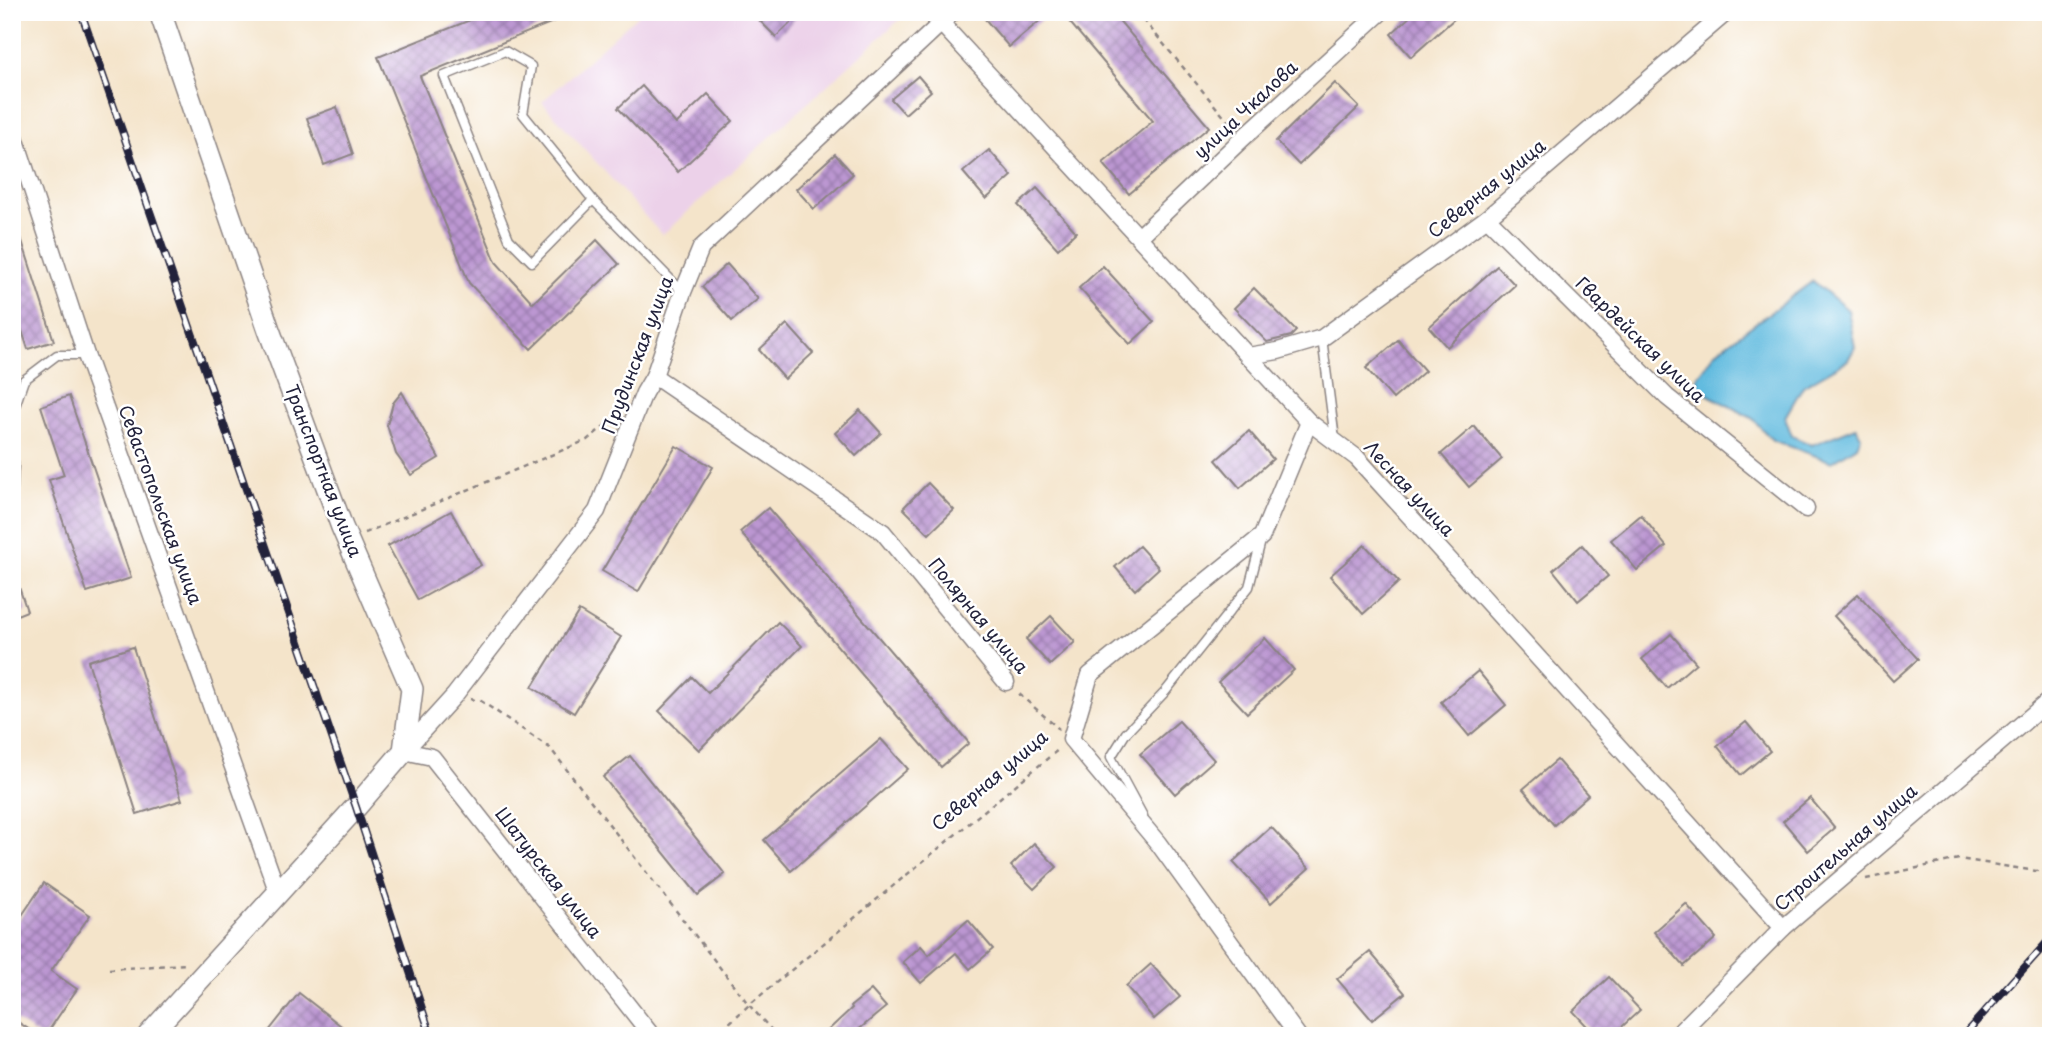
<svg xmlns="http://www.w3.org/2000/svg" width="2063" height="1048" viewBox="0 0 2063 1048" font-family="'Playpen Sans',sans-serif">
	<style>
		.built { fill: #ecd1e9 }
		.water { fill: #62bbdf; stroke: #426e8d; stroke-width: 2 }
		.building { fill: url(#building-cross-hatch) }
		.lines { fill: none; stroke-linecap: round; stroke-linejoin: round }
		.service-casing { stroke: #8b8382; stroke-width: 11 }
		.minor-casing { stroke: #8b8382; stroke-width: 19 }
		.tertiary-casing { stroke: #8b8382; stroke-width: 24 }
		.path { stroke: #8b8382; stroke-width: 2.5; stroke-dasharray: 5 5; stroke-linecap: butt }
		.service { stroke: #fff; stroke-width: 8 }
		.minor { stroke: #fff; stroke-width: 16 }
		.tertiary { stroke: #fff; stroke-width: 21 }
		.rail-casing { stroke: #22223b; stroke-width: 8 }
		.rail { stroke: #fff; stroke-width: 5; stroke-dasharray: 16; stroke-linecap: butt }
		.labels { text-anchor: middle; stroke-width: 5; stroke-linejoin: round; paint-order: stroke }
		.street-label { font-size: 18px; fill: #22223b; stroke: #fff }
	</style>
	<defs>
		<pattern id="building-cross-hatch" width="8" height="8" patternUnits="userSpaceOnUse" patternTransform="scale(1.75)"><rect width="8" height="8" fill="#bc97d2"/><path d="M0 0l8 8M0 8l8-8" fill="none" stroke="#987bac"/></pattern>
	</defs>
	<rect width="100%" height="100%" fill="#fff"/>
	<filter id="ink" filterUnits="userSpaceOnUse"><feTurbulence type="fractalNoise" baseFrequency=".0143" numOctaves="2"/><feDisplacementMap in="SourceGraphic" scale="14" xChannelSelector="R" yChannelSelector="G"/><feConvolveMatrix kernelMatrix="1 2 1 2 8 2 1 2 1" color-interpolation-filters="sRGB"/></filter>
	<filter id="wash" filterUnits="userSpaceOnUse"><feTurbulence type="fractalNoise" baseFrequency=".00686" numOctaves="4" result="noise"/><feDisplacementMap in="SourceGraphic" scale="28" xChannelSelector="R" yChannelSelector="G"/><feGaussianBlur stdDeviation="1.57" result="paint"/><feColorMatrix in="noise" values="0 0 0 0 0 0 0 0 0 0 0 0 0 0 0 0 0 1.4 0 .05"/><feComposite in="paint" operator="in"/></filter>
	<g filter="url(#wash)">
		<rect width="100%" height="100%" fill="#f4e4ca"/>
		<!-- built -->
		<path class="built" d="M641 12H908L662 235 542 102Z"/>
		<!-- water -->
		<path class="water" d="M1813 281 1848 310 1855 347 1848 360 1803 386 1785 417 1792 436 1812 445 1856 427 1861 436 1857 446 1832 462 1772 440 1752 418 1699 390 1697 378 1716 352Z"/>
		<g id="blocks">
			<!-- building -->
			<g class="building">
				<path d="M490 12 575 13 420 76 496 262 533 303 597 240 619 264 531 349 469 283 378 57Z"/>
				<path d="M751 12H802L776 37Z"/>
				<path d="M979 12H1050L1009 47Z"/>
				<path d="M1061 12H1112L1209 127 1129 194 1103 163 1153 121Z"/>
				<path d="M1415 12H1462L1411 57 1391 34Z"/>
				<path d="M918 76 931 91 905 114 891 99Z"/>
				<path d="M1335 83 1359 107 1299 165 1276 141Z"/>
				<path d="M642 86 676 124 708 94 733 121 678 172 618 108Z"/>
				<path d="M337 107 353 154 324 165 307 118Z"/>
				<path d="M989 150 1012 176 986 199 963 172Z"/>
				<path d="M835 154 853 174 814 209 796 189Z"/>
				<path d="M1037 188 1076 232 1058 249 1018 205Z"/>
				<path d="M12 219H15L54 341 28 349 12 300Z"/>
				<path d="M727 264 758 299 732 321 702 287Z"/>
				<path d="M1103 266 1154 322 1130 344 1079 288Z"/>
				<path d="M1497 266 1515 285 1447 347 1429 327Z"/>
				<path d="M1254 288 1296 331 1291 336 1267 342 1234 308Z"/>
				<path d="M787 324 813 353 785 379 759 350Z"/>
				<path d="M1398 340 1425 371 1393 399 1366 368Z"/>
				<path d="M402 392 439 458 411 475 396 454 387 425 393 403Z"/>
				<path d="M69 396 131 578 87 592 49 480 64 475 41 406Z"/>
				<path d="M860 410 881 433 856 456 835 433Z"/>
				<path d="M1474 426 1502 459 1469 487 1441 454Z"/>
				<path d="M1249 431 1273 459 1240 488 1216 460Z"/>
				<path d="M676 446 713 467 638 592 602 571Z"/>
				<path d="M928 483 954 510 929 534 903 508Z"/>
				<path d="M768 508 969 743 941 767 740 532Z"/>
				<path d="M451 511 481 565 418 600 388 546Z"/>
				<path d="M1641 515 1666 546 1637 570 1611 540Z"/>
				<path d="M1365 545 1399 582 1363 614 1330 576Z"/>
				<path d="M1582 545 1608 576 1578 601 1553 570Z"/>
				<path d="M1139 546 1159 568 1135 590 1115 567Z"/>
				<path d="M12 575H15L27 611 12 617Z"/>
				<path d="M1858 594 1918 659 1893 681 1834 616Z"/>
				<path d="M579 611 621 637 574 713 532 687Z"/>
				<path d="M1051 616 1075 642 1050 665 1026 639Z"/>
				<path d="M778 622 802 646 699 750 659 711 692 677 708 693Z"/>
				<path d="M1671 634 1696 663 1667 688 1642 659Z"/>
				<path d="M1265 638 1294 670 1247 713 1218 682Z"/>
				<path d="M133 647 182 800 137 814 88 661Z"/>
				<path d="M1478 671 1506 705 1469 736 1441 702Z"/>
				<path d="M1179 721 1214 760 1175 794 1140 754Z"/>
				<path d="M1746 722 1770 751 1741 775 1717 746Z"/>
				<path d="M881 739 908 769 791 871 764 840Z"/>
				<path d="M630 756 725 874 698 895 603 777Z"/>
				<path d="M1557 760 1588 795 1554 825 1523 789Z"/>
				<path d="M1810 798 1835 828 1808 851 1783 821Z"/>
				<path d="M1271 827 1309 868 1271 903 1233 862Z"/>
				<path d="M1034 843 1057 867 1034 889 1011 866Z"/>
				<path d="M44 883 90 915 51 971 77 989 45 1036H39L12 1018V930Z"/>
				<path d="M1686 904 1716 938 1684 966 1654 932Z"/>
				<path d="M968 920 993 949 970 969 956 953 921 983 903 962 921 946 929 955Z"/>
				<path d="M1370 952 1405 993 1372 1020 1337 979Z"/>
				<path d="M1151 964 1180 997 1154 1019 1126 986Z"/>
				<path d="M1609 977 1640 1010 1612 1036H1596L1573 1011Z"/>
				<path d="M871 990 886 1007 851 1036H822L852 1008 851 1006Z"/>
				<path d="M299 993 354 1036H265Z"/>
			</g>
		</g>
	</g>
	<g filter="url(#ink)">
		<use href="#blocks" fill-opacity="0" stroke="#8b8382" stroke-width="2"/>
		<g class="lines">
			<defs>
				<g id="service">
					<path d="M593 200 523 114 531 66 505 51 444 76 509 239 532 262 593 200 683 292"/>
					<path d="M1322 338 1335 439"/>
					<path d="M12 415 24 380 57 355H86"/>
					<path d="M12 447 14 464 12 501"/>
					<path d="M1143 816 1111 757 1126 733 1165 692 1249 587 1261 541"/>
				</g>
				<g id="minor">
					<path d="M941 23 1309 422 1357 458 1783 928"/>
					<path d="M12 128 86 355 278 893"/>
					<path d="M1487 218 1667 397 1806 509"/>
					<path d="M1139 237 1242 139 1381 12"/>
					<path d="M1248 356 1278 351 1322 338 1487 218 1727 12"/>
					<path d="M654 376 883 532 1006 682"/>
					<path d="M404 751 454 696 597 511 644 393 654 376 683 292 701 248 953 12"/>
					<path d="M404 751 432 757 652 1036"/>
					<path d="M1298 1036 1158 843 1071 739 1090 675 1262 536 1309 422"/>
					<path d="M1676 1036 1783 928 2051 699"/>
				</g>
				<path id="tertiary" d="M148 1036 356 807 404 751 412 689 342 527 269 330 160 12"/>
			</defs>
			<!-- service casing -->
			<use href="#service" class="service-casing"/>
			<!-- minor casing -->
			<use href="#minor" class="minor-casing"/>
			<!-- tertiary casing -->
			<use href="#tertiary" class="tertiary-casing"/>
			<!-- path -->
			<g class="path">
				<path d="M1137 12 1231 125"/>
				<path d="M365 533 587 440 618 415"/>
				<path d="M1019 694 1059 729"/>
				<path d="M470 699 481 701 550 748 749 1005 777 1036"/>
				<path d="M1866 879 1959 859 2036 871 2051 870"/>
				<path d="M109 969 186 964"/>
				<path d="M715 1036 749 1005 1059 749"/>
			</g>
			<!-- service -->
			<use href="#service" class="service"/>
			<!-- minor -->
			<use href="#minor" class="minor"/>
			<!-- tertiary -->
			<use href="#tertiary" class="tertiary"/>
			<defs>
				<g id="rail">
					<path d="M81 12 356 807 431 1036"/>
					<path d="M1963 1036 2051 938"/>
				</g>
			</defs>
			<!-- rail casing -->
			<use href="#rail" class="rail-casing"/>
			<!-- rail -->
			<use href="#rail" class="rail"/>
		</g>
	</g>
	<g class="labels">
		<!-- street labels -->
		<g class="street-label">
			<text transform="translate(1246 110) rotate(-43)" y="6">улица Чкалова</text>
			<text transform="translate(1487 189) rotate(-39)" y="6">Северная улица</text>
			<text transform="translate(1640 340) rotate(44)" y="6">Гвардейская улица</text>
			<text transform="translate(638 355) rotate(-69)" y="6">Прудинская улица</text>
			<text transform="translate(323 471) rotate(69)" y="6">Транспортная улица</text>
			<text transform="translate(1409 489) rotate(47)" y="6">Лесная улица</text>
			<text transform="translate(160 505) rotate(70)" y="6">Севастопольская улица</text>
			<text transform="translate(978 616) rotate(50)" y="6">Полярная улица</text>
			<text transform="translate(990 781) rotate(-40)" y="6">Северная улица</text>
			<text transform="translate(1846 848) rotate(-41)" y="6">Строительная улица</text>
			<text transform="translate(548 873) rotate(52)" y="6">Шатурская улица</text>
		</g>
	</g>
	<!-- margin -->
	<rect width="2063" height="1048" fill="none" stroke="#fff" stroke-width="42"/>
</svg>
